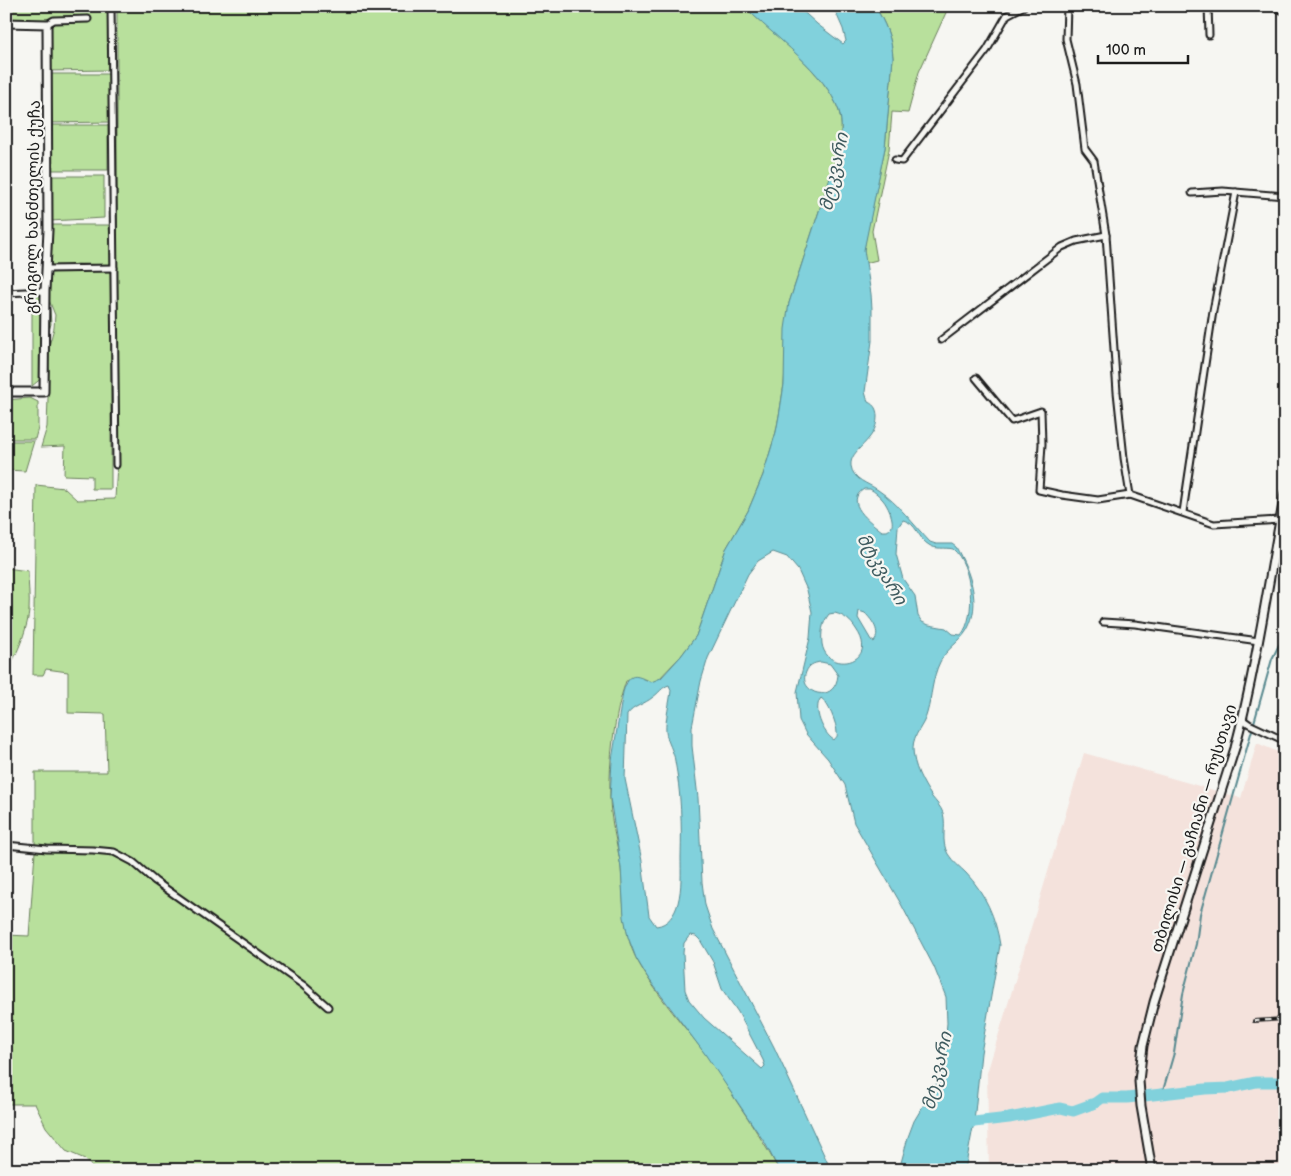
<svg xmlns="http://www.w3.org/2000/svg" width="1291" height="1176" viewBox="0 0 1291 1176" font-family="'Balsamiq Sans','Noto Sans Georgian',sans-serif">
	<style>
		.built { fill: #f4e2dc }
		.green { fill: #b8e09c; stroke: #6a7e5c }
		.water { fill: #81d1dc; stroke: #59898f; fill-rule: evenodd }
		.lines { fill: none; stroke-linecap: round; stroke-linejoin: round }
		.stream { stroke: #59898f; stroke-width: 2 }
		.river { stroke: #81d1dc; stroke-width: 11 }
		.street-casing { stroke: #1c1c1c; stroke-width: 9 }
		.secondary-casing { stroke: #1c1c1c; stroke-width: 11 }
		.street { stroke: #f6f6f2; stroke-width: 5 }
		.secondary { stroke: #f6f6f2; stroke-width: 7 }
		.rail-casing { stroke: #1c1c1c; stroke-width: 4 }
		.rail { stroke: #f6f6f2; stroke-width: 2; stroke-dasharray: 5.5; stroke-linecap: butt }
		.labels { text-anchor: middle; stroke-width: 4.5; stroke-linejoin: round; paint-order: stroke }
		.street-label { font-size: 16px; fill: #1c1c1c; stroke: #f6f6f2 }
		.water-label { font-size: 18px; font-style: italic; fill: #3f5b5f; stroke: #f6f6f2 }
	</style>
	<rect width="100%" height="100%" fill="#f6f6f2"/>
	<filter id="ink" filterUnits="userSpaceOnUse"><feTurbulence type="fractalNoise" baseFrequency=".02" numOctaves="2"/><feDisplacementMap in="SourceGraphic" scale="10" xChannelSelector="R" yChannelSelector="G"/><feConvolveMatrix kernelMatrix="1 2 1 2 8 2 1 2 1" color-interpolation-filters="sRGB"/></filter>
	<g filter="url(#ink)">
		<!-- built -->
		<path class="built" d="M1257 743 1285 755V1170H989L987 1073 1084 753 1241 798Z"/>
		<!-- green -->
		<g class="green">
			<path d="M6 6H108L110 70 46 71V27L6 25Z"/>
			<path d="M117 6H744C773 35 826 73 839 111 843 124 841 137 839 150L789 303 784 384 780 410 776 432 763 475 748 511 726 549 696 636 681 656 657 681 651 682 645 679 626 681C614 715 609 761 610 797 610 821 618 845 621 868 624 899 622 932 637 960 655 993 681 1022 704 1052 716 1068 726 1085 737 1102 752 1124 766 1146 779 1170H95L85 1159 66 1151 46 1127 35 1104H6V935L29 936 35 852V772H107L105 714 68 713V672L46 669 43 675H33L36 485 64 488 77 500 115 499 117 464Z"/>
			<path d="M875 6H949L919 72 908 113 892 112 889 150 872 231 877 260 865 263 864 250 866 237 885 148 893 58C892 38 885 23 875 6Z"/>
			<path d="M48 74H111V122L48 123Z"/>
			<rect x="50" y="125" width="58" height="45"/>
			<path d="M50 176H104V218L50 221Z"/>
			<path d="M51 225H109L112 265 78 264 51 267Z"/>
			<path d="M111 266V489H92V476L64 475 65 446 41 447 47 427 49 369 46 357 54 328 55 315 47 295 49 273 74 271Z"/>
			<path d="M32 295H41L50 309 51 324 42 353 43 377 32 386Z"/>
			<path d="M30 398 38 402V428L35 439H6V400Z"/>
			<path d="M6 441H34L25 471 6 470Z"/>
			<path d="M6 568 28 571C28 584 30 598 29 611 28 625 20 647 13 660L6 659Z"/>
		</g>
		<!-- water -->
		<path class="water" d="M744 6H797L817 24 843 44 846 41 843 29 833 6H875C885 23 892 38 893 58L885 148 864 250 871 294 872 309V341L865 392 868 402C875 405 877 410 877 417 877 442 849 449 851 466 853 480 868 483 878 490 899 504 913 524 930 542L936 544H952L956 547C970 572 982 603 967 630 960 642 946 649 940 662 932 678 932 696 927 713 924 726 913 734 913 748 913 766 923 783 932 797 936 802 941 807 943 813 947 827 940 841 948 854 953 862 960 867 966 873 985 893 996 918 1000 945L981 1053 974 1122 965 1170H899L908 1137 914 1121 938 1081 943 1066 947 1023 946 997 934 967 901 904 854 823 845 785 828 759 806 734 799 720 797 692 810 638 812 612 807 590 798 570 787 557 773 552 758 561 748 574 708 658 701 681 692 727V746L698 798 702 882 705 905 713 929 774 1047 831 1170H779L765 1143 705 1054 648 978 636 958 628 937 624 917 621 868 610 798 612 760 623 692C630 671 635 675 651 682L661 678 681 656 696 636 726 549 748 511 763 475 776 432 780 410 784 384 785 329 789 303 839 150C841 137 843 124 839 111 826 72 773 36 744 6ZM864 489H870C875 492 879 495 883 500 889 507 901 533 882 531 870 522 843 502 864 489ZM903 520C917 523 918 539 929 545 936 550 945 547 953 549 972 565 977 616 961 635L953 634 946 628 929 625 922 622 918 616 915 596 903 579 896 554 898 527ZM859 611 865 613C873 621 881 632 874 642L871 640 858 618ZM835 613C845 616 851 621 856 629 881 664 827 675 822 644 821 633 822 623 829 614ZM821 662 830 664 838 675C835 706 797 693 806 672 809 665 813 663 821 662ZM669 685 671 690C670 703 665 718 666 732 667 742 674 751 675 761 681 793 682 824 681 857 681 872 682 888 678 903 675 914 668 925 656 926L649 916 642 861 625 779 627 715C633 706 645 704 653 697 659 693 662 687 669 685ZM821 698C828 702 837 724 837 733 838 737 836 737 834 740 823 734 812 708 821 698ZM690 935 696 936 700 940 713 962 722 989 738 1012 763 1060 765 1066 762 1069 704 1018 689 1000 685 990 683 953 684 943Z"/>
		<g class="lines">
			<!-- stream -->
			<path class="stream" d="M1162 1094 1174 1053 1183 994 1196 944 1200 914 1272 659 1279 645 1285 636"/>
			<!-- river -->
			<path class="river" d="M960 1122H974L1009 1118 1060 1108 1073 1111 1095 1103 1102 1098H1127L1205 1089 1228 1088 1256 1082H1285"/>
			<defs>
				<g id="street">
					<path d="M111 6 116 465"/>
					<path d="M1067 6 1066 39 1077 84 1085 149 1094 161 1106 235 1117 392 1124 458 1130 495"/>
					<path d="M1208 6 1209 35"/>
					<path d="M1274 6 1285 12"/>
					<path d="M47 24 54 20 88 19"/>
					<path d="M895 160 902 161 987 50 1007 15 1024 6"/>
					<path d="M1192 193 1223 191 1285 196"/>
					<path d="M46 269 114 268"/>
					<path d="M6 293 45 291"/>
					<path d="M941 340 1062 247 1076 241 1106 235"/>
					<path d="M976 378 1012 421 1041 411 1042 444 1039 490 1062 495 1098 500 1130 495 1214 524 1280 520"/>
					<path d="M1183 512 1213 311 1236 192"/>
					<path d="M1103 622 1135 624 1259 641"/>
					<path d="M1242 719 1249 724 1285 741"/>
					<path d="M6 845 47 849 93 850 114 852 133 862 155 881 303 985 328 1007"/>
				</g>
				<g id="secondary">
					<path d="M6 23 47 24 48 230 45 291 44 392H6"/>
					<path d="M1152 1170 1141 1106 1139 1081 1143 1046 1154 1002 1235 748C1257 664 1269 578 1285 493"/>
				</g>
			</defs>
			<!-- street casing -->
			<use href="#street" class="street-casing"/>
			<!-- secondary casing -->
			<use href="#secondary" class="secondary-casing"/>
			<!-- street -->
			<use href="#street" class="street"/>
			<!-- secondary -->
			<use href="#secondary" class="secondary"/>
			<defs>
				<path id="rail" d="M1254 1021 1285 1019"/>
			</defs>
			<!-- rail casing -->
			<use href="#rail" class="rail-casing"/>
			<!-- rail -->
			<use href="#rail" class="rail"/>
		</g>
	</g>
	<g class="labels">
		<!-- street labels -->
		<g class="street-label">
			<text transform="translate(32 207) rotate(-89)" y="6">გრიგოლ ხანძთელის ქუჩა</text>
			<text transform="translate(1193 828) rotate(-73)" y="6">თბილისი — გაჩიანი — რუსთავი</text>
		</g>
		<!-- water labels -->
		<g class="water-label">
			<text transform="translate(834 172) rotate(-78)" y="6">მტკვარი</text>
			<text transform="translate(882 569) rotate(59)" y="6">მტკვარი</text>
			<text transform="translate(937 1071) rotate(-77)" y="6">მტკვარი</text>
		</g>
	</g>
	<!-- margin -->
	<rect width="1291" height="1176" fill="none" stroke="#f6f6f2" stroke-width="25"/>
	<rect x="12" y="12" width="1266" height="1151" fill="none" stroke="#1c1c1c" stroke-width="2" filter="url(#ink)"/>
	<!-- scale -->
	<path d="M1098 55v8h90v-8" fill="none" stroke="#1c1c1c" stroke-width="2.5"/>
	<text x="1106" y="55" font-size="15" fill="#1c1c1c" stroke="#f6f6f2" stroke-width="4" paint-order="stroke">100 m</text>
</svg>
